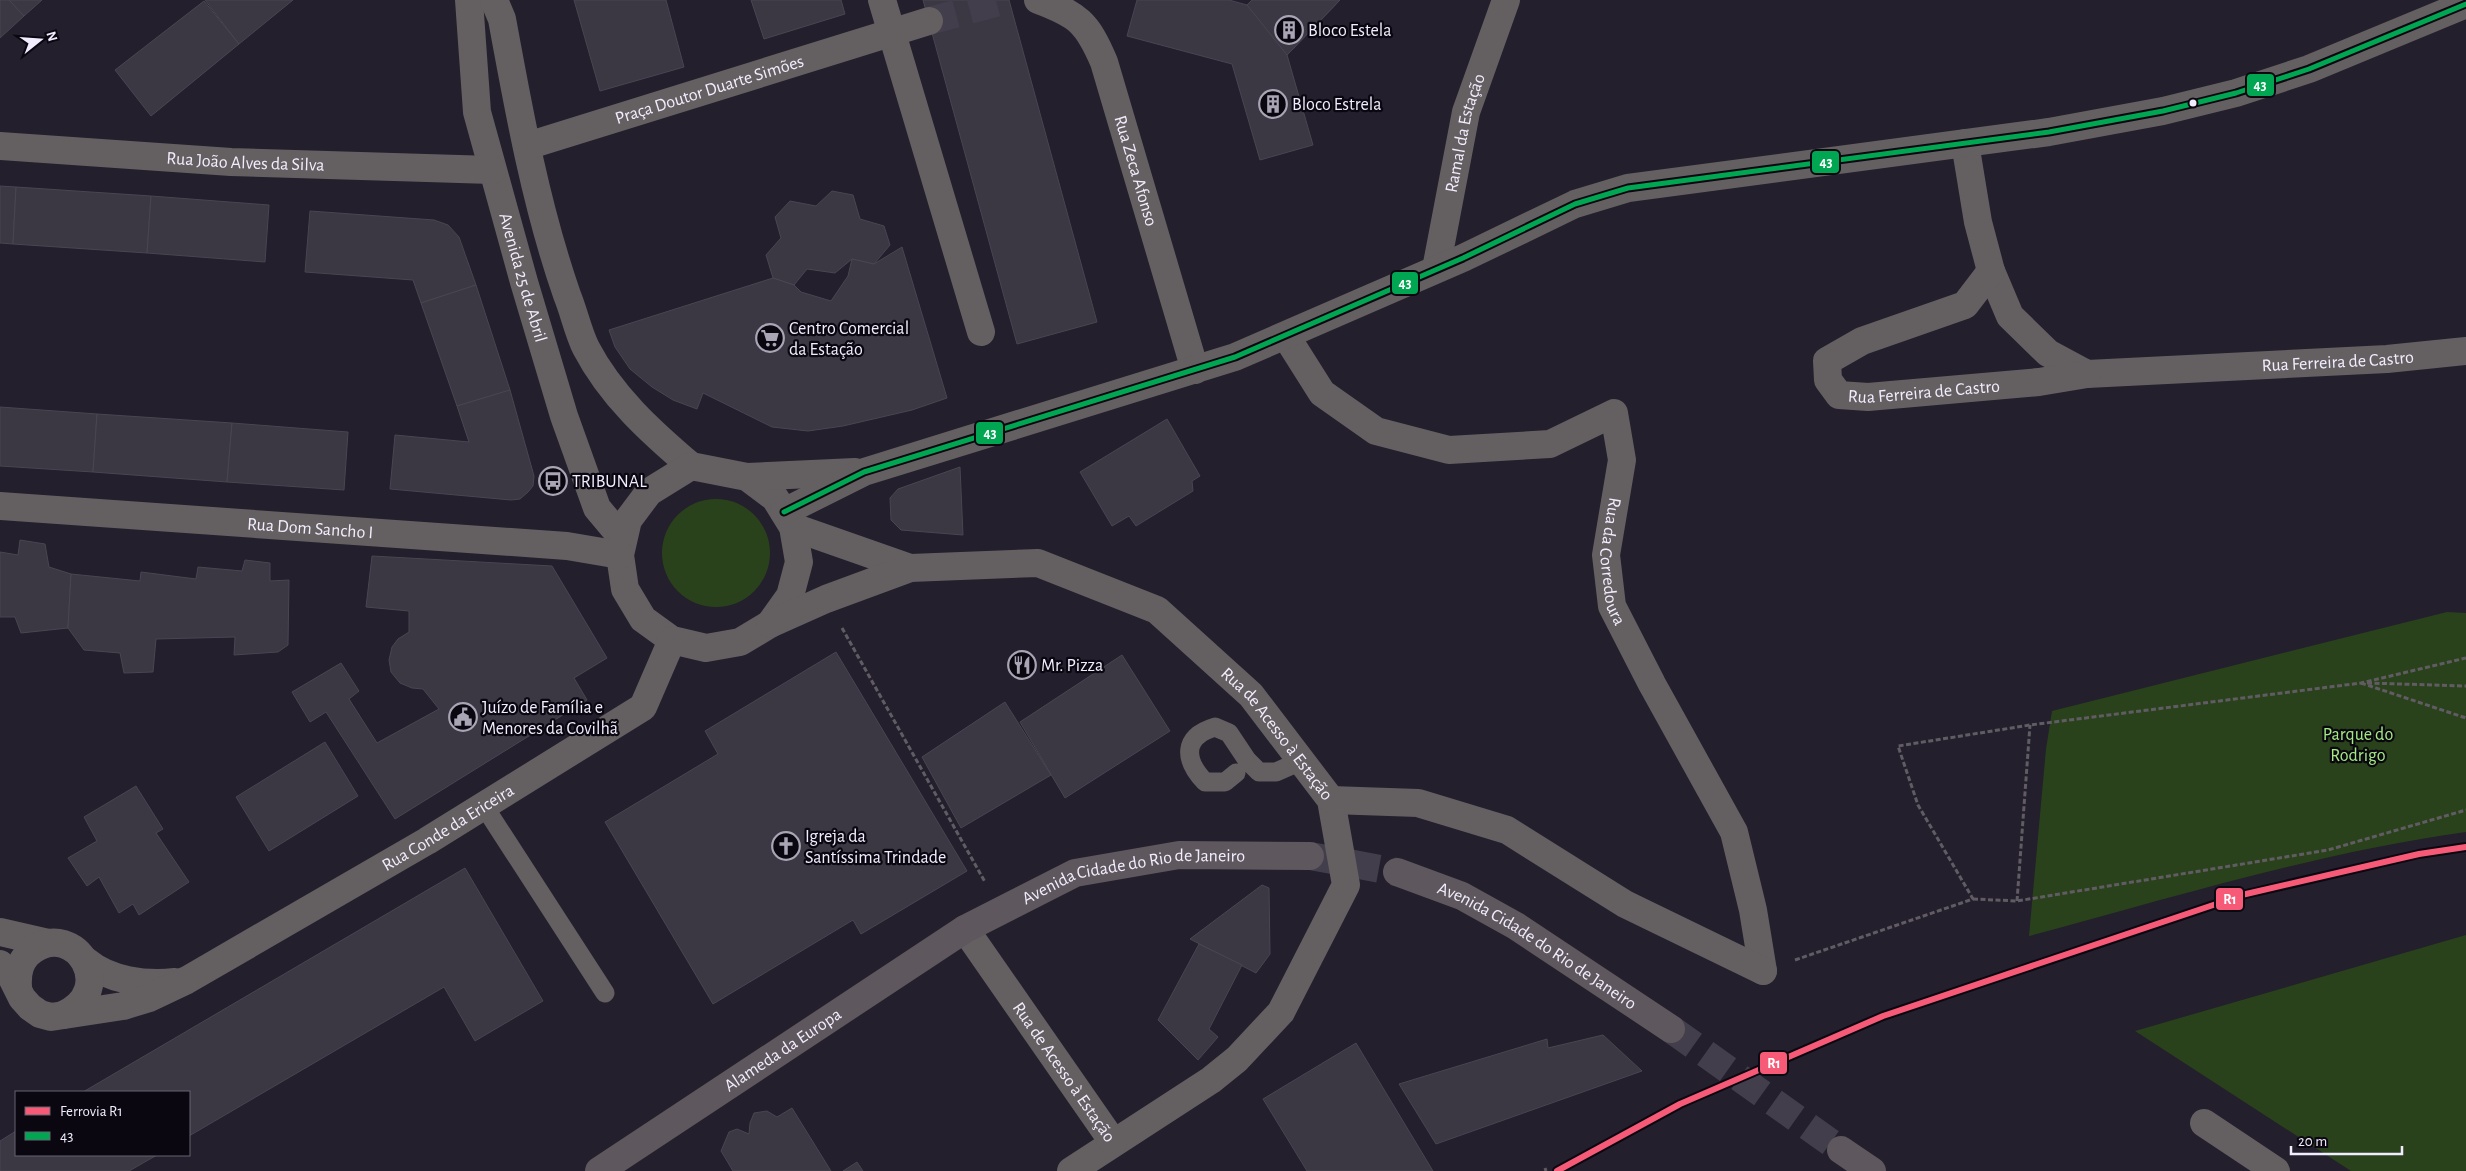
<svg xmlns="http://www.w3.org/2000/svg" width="2466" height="1171" viewBox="0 0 2466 1171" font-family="'Alegreya Sans',sans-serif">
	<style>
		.green { fill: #29421c }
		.building { fill: #3b3743; stroke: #494551 }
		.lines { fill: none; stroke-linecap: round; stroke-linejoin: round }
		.minor-tunnel { stroke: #423e4c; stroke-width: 28; stroke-dasharray: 28 14; stroke-linecap: butt }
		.secondary-tunnel { stroke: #423e4c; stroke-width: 28; stroke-dasharray: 28 14; stroke-linecap: butt }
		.path { stroke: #615c63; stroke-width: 3; stroke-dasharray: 5 2.5; stroke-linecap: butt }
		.service { stroke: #645f61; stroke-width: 19 }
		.minor { stroke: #645f61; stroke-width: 28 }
		.secondary { stroke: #5e575d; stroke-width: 28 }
		.bus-1-casing { stroke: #0a0711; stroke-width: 9 }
		.bus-1 { stroke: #00a651; stroke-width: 5 }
		.rail-1-casing { stroke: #0a0711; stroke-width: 10 }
		.rail-1 { stroke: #f75a77; stroke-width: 6 }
		.bus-dot { fill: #f2edfe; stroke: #0a0711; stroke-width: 2 }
		.labels { text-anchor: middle; stroke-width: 4.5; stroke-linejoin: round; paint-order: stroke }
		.poi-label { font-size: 18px; fill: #f2edfe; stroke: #0a0711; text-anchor: start }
		.street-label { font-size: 18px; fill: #f2edfe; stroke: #0a0711 }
		.park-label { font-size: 18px; fill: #a3ea81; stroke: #0a0711 }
		.line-badge { stroke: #0a0711; stroke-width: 2 }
		.badge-label { font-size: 14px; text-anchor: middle; font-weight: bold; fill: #fff }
	</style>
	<rect width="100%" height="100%" fill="#231f2c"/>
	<!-- green -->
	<g class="green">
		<circle cx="716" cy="553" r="54"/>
		<path d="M2447 612 2466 613V832C2320 852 2171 898 2029 936L2046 749 2052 711Z"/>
		<path d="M2466 935V1171H2351L2135 1031Z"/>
	</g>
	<!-- building -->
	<g class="building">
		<path d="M0 0H9L24 16 0 38Z"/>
		<path d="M9 0H42L24 16Z"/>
		<path d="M205 0H293L239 44Z"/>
		<path d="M574 0H666L684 67 600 91Z"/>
		<path d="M751 0H841L845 14 764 39Z"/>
		<path d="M923 0H1009L1097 322 1017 344Z"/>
		<path d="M1137 0H1229L1247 5 1252 0H1340L1287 55 1313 145 1260 160 1232 64 1127 36Z"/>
		<path d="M1252 0H1340L1287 55 1247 5Z"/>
		<path d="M204 1 239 44 151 116 115 70Z"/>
		<path d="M0 186 16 187 13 244 0 243Z"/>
		<path d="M16 187 151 196 147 253 13 244Z"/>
		<path d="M832 191 853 195 860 219 884 226 890 245 874 264 852 259 835 273 807 269 794 285 773 278 766 255 781 238 775 217 790 201 816 206Z"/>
		<path d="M151 196 269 205 265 262 147 253Z"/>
		<path d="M310 211 434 220 448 225 459 237 476 285 421 303 413 280 305 272Z"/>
		<path d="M902 247 947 398 912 410 843 426 808 431 772 427 703 393 697 409 673 400 652 387 630 369 615 347 609 330 773 278 794 285 801 292 831 301 848 276 852 259 874 264Z"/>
		<path d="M476 285 510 390 457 406 421 303Z"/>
		<path d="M510 390 534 476 533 486 528 492 520 499 511 500 390 489 395 435 469 442 457 406Z"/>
		<path d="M0 407 97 414 93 472 0 466Z"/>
		<path d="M97 414 232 423 227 482 93 472Z"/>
		<path d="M1167 419 1200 476 1192 481 1193 491 1136 526 1129 516 1112 526 1080 472Z"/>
		<path d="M232 423 348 432 344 490 227 482Z"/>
		<path d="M960 467 963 535 901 530 891 520 890 498 898 489Z"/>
		<path d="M20 540 45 544 49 567 71 574 68 628 21 633 15 617H0V552L18 555Z"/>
		<path d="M372 556 552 566 607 658 574 678 587 700 395 819 326 712 310 722 292 692 341 663 359 691 349 699 377 743 439 709 423 689 412 688 400 683 391 672 389 660 392 647 398 639 409 632V611L366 607Z"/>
		<path d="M245 560 270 563V581L289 580 288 645 278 652 234 655 235 637 156 639 153 672 124 673 120 653 84 650 68 628 71 574 140 581 141 572 196 579 198 567 242 571Z"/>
		<path d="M836 652 967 871 861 934 853 920 713 1004 605 822 718 754 705 731Z"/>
		<path d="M1122 655 1170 731 1065 798 1020 722Z"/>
		<path d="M1005 702 1051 775 961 828 922 757Z"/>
		<path d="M325 742 358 796 269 851 236 797Z"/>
		<path d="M136 786 163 829 156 833 189 882 139 915 133 904 119 913 99 877 87 886 68 858 97 841 84 817Z"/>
		<path d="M465 868 543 1001 475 1041 444 987 189 1136V1092H83Z"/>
		<path d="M1262 885 1269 888 1270 954 1256 973 1190 939Z"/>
		<path d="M1199 944 1242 965 1209 1029 1218 1037 1198 1060 1158 1020Z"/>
		<path d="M1603 1035 1642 1071 1436 1144 1399 1084 1547 1039 1548 1048Z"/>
		<path d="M1356 1043 1433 1171H1307L1263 1099Z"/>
		<path d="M792 1108 831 1171H733L721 1151 729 1132 737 1129 749 1134 750 1123 754 1113 767 1111 777 1117Z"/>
		<path d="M16 1131V1155H157L129 1171H0V1141Z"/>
		<path d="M857 1162 863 1171H843Z"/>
	</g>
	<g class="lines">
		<!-- minor-tunnel -->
		<path class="minor-tunnel" d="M929 21 1007 0"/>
		<!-- secondary-tunnel -->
		<g class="secondary-tunnel">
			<path d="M1310 856 1397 872"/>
			<path d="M1671 1029 1841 1150"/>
		</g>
		<!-- path -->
		<g class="path">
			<path d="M842 628 985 882"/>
			<path d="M2361 683 2466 718"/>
			<path d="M2367 683 2466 686"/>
			<path d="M1973 899 2017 901 2328 850 2466 810"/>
			<path d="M2017 901 2030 725"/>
			<path d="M1795 960 1973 899 1918 805 1898 746 2030 725 2361 683 2466 658"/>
			<path d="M1545 1168 1546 1171"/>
		</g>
		<!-- service -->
		<g class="service">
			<path d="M1236 773 1225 782H1205C1184 760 1182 737 1215 727L1229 733 1247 760 1259 772H1276L1301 761"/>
			<path d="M484 806 605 993"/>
		</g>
		<!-- minor -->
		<g class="minor">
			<path id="s1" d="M469 0 477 112 524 282 564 416 597 508 623 539"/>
			<path d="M494 0 502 19C519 112 536 206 567 295 574 312 578 332 586 348 611 396 651 432 691 466"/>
			<path d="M882 0 981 332"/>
			<path id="s2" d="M1038 0C1078 15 1087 22 1104 62L1195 370"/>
			<path id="s3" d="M1965 143 1978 222 1991 271 2010 316 2048 353 2087 374 2387 359 2466 351"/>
			<path id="s4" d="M0 146 231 162 492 170"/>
			<path id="s5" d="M527 146 929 21"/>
			<path id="s6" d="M1436 269 1466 112 1506 0"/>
			<path id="s7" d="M1991 271 1965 305 1862 341 1827 361 1828 380 1839 395 1868 397 2039 382 2087 374"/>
			<path id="s8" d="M1286 336 1322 393 1376 431 1449 450 1550 444 1614 413 1622 460 1606 555 1612 606 1652 684 1734 832 1753 910 1763 971"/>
			<path d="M691 466 747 477 775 498 793 527 799 562 790 596 770 624 740 642 706 648 672 640 643 619 625 589 620 555 628 520 649 492Z"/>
			<path d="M747 477 855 472"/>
			<path id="s9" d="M0 506 567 546 620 555"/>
			<path d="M784 512 864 472 1235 357 1463 258 1575 204 1628 188 2049 132 2163 111 2236 93 2309 69 2466 4"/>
			<path d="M793 527 910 568"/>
			<path id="s10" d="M770 624 826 599 910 568 1038 563 1157 610 1251 695 1331 800 1346 885 1281 1012 1237 1059 1211 1080 1071 1171"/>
			<path d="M1331 800 1418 803 1507 830 1625 904 1763 971"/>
			<path id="s11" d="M965 929 1113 1142"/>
			<path d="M0 932 48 943"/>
			<path d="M86 961C110 981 145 985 175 982"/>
			<path id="s12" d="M0 964 9 972 22 998 30 1007 40 1014 51 1017 123 1006 149 998 187 980 427 841 643 707 672 640"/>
			<path d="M18 987C17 972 20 959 33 950 75 920 119 990 63 1015"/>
			<path d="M2204 1123 2276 1171"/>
		</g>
		<!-- secondary -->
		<g class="secondary">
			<path id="s13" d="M1397 872 1462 896 1516 926 1671 1029"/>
			<path d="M1841 1150 1872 1171"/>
			<path id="s14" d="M599 1171 965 929 1075 873 1179 855 1310 856"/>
		</g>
		<defs>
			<path id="bus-1" d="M784 512 864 472 1235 357 1463 258 1575 204 1628 188 2049 132 2163 111 2236 93 2309 69 2466 4"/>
		</defs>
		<!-- bus-1 casing -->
		<use href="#bus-1" class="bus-1-casing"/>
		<!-- bus-1 -->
		<use href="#bus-1" class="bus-1"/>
		<defs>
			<path id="rail-1" d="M1557 1171 1680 1104 1883 1016 2246 894 2419 854 2466 847"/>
		</defs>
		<!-- rail-1 casing -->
		<use href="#rail-1" class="rail-1-casing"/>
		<!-- rail-1 -->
		<use href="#rail-1" class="rail-1"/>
	</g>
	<!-- icons -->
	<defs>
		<symbol id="building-ring" viewBox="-11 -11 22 22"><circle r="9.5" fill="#0a0711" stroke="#aaa5b4" stroke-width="1.5"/><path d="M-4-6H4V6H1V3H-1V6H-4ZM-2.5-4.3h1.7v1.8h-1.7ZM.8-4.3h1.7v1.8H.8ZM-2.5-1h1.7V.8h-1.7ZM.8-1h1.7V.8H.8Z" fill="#aaa5b4"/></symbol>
		<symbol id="supermarket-ring" viewBox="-11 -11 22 22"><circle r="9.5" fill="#0a0711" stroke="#aaa5b4" stroke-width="1.5"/><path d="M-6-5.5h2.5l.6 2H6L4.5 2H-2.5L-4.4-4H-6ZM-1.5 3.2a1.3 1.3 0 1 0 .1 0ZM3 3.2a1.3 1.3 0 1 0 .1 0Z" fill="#aaa5b4"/></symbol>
		<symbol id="bus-ring" viewBox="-11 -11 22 22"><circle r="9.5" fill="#0a0711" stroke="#aaa5b4" stroke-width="1.5"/><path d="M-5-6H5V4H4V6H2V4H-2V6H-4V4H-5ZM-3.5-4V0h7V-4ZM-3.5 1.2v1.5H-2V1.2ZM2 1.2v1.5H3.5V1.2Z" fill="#aaa5b4"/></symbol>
		<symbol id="restaurant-ring" viewBox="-11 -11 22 22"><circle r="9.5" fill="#0a0711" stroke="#aaa5b4" stroke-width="1.5"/><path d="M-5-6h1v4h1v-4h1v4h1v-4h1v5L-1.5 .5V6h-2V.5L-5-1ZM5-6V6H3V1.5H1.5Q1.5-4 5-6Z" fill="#aaa5b4"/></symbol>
		<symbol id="civic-ring" viewBox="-11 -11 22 22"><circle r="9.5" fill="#0a0711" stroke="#aaa5b4" stroke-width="1.5"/><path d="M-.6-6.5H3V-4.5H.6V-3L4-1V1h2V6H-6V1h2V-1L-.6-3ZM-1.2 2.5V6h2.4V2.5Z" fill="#aaa5b4"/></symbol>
		<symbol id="church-ring" viewBox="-11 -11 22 22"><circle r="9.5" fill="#0a0711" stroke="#aaa5b4" stroke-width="1.5"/><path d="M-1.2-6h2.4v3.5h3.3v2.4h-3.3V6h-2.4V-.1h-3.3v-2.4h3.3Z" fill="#aaa5b4"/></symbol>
	</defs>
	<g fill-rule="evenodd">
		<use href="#building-ring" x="1273" y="14" width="32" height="32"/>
		<use href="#building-ring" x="1257" y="88" width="32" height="32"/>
		<use href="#supermarket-ring" x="754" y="322" width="32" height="32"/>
		<use href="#bus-ring" x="537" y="465" width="32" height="32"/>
		<use href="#restaurant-ring" x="1006" y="649" width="32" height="32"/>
		<use href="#civic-ring" x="447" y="701" width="32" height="32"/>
		<use href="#church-ring" x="770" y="830" width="32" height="32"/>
	</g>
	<!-- markers -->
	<circle class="bus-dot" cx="2193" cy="103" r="4.5"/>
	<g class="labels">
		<!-- poi labels -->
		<g class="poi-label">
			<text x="1308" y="36">Bloco Estela</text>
			<text x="1292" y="110">Bloco Estrela</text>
			<text x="789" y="334">Centro Comercial<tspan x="789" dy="21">da Estação</tspan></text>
			<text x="572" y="487">TRIBUNAL</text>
			<text x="1041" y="671">Mr. Pizza</text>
			<text x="482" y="713">Juízo de Família e<tspan x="482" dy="21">Menores da Covilhã</tspan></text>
			<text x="805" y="842">Igreja da<tspan x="805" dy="21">Santíssima Trindade</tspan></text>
		</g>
		<!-- street labels -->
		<g class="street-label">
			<text dy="6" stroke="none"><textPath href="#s5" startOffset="191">Praça Doutor Duarte Simões</textPath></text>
			<text dy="6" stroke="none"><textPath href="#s6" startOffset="139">Ramal da Estação</textPath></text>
			<text dy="6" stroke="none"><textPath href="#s4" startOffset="246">Rua João Alves da Silva</textPath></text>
			<text dy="6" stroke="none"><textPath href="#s2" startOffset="208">Rua Zeca Afonso</textPath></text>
			<text dy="6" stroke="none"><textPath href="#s1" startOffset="284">Avenida 25 de Abril</textPath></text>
			<text dy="6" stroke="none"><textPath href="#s3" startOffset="528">Rua Ferreira de Castro</textPath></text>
			<text dy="6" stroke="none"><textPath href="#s7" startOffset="315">Rua Ferreira de Castro</textPath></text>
			<text dy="6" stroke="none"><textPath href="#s9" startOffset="311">Rua Dom Sancho I</textPath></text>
			<text dy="6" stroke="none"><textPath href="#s8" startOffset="532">Rua da Corredoura</textPath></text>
			<text dy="6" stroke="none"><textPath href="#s10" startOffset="580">Rua de Acesso à Estação</textPath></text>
			<text dy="6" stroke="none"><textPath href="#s12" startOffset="521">Rua Conde da Ericeira</textPath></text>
			<text dy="6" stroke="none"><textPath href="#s14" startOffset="619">Avenida Cidade do Rio de Janeiro</textPath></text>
			<text dy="6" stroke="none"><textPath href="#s13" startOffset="159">Avenida Cidade do Rio de Janeiro</textPath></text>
			<text dy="6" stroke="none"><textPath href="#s14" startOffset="220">Alameda da Europa</textPath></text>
			<text dy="6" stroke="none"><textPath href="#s11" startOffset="174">Rua de Acesso à Estação</textPath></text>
		</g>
		<!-- park labels -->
		<g class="park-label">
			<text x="2358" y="740">Parque do<tspan x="2358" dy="21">Rodrigo</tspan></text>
		</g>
	</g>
	<g class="line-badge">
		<rect x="2246" y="73" width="29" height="24" rx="5" fill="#00a651"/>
		<rect x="1811" y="150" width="29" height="24" rx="5" fill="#00a651"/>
		<rect x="1391" y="271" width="28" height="24" rx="5" fill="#00a651"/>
		<rect x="975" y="421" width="29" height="24" rx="5" fill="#00a651"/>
		<rect x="2215" y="887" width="29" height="24" rx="5" fill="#f75a77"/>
		<rect x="1759" y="1051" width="29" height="24" rx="5" fill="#f75a77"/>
	</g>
	<g class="badge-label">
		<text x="2260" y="90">43</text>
		<text x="1826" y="167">43</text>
		<text x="1405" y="288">43</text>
		<text x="990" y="438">43</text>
		<text x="2230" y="904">R1</text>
		<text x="1774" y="1068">R1</text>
	</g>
	<!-- legend -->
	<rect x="15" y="1091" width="175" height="65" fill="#0a0711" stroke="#676370"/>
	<rect x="25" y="1107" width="25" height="8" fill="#f75a77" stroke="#676370"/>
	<text x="60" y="1116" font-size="15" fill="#f2edfe">Ferrovia R1</text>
	<rect x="25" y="1132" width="25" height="8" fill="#00a651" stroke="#676370"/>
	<text x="60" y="1141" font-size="15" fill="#f2edfe">43</text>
	<!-- north arrow -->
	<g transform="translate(40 40) rotate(73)" stroke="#0a0711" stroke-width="4" paint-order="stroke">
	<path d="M0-4L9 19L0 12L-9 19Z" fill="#f2edfe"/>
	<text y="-8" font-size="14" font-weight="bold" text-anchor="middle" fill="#f2edfe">N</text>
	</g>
	<!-- scale -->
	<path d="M2291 1146v8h111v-8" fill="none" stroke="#f2edfe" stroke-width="2.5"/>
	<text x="2298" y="1146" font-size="15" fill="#f2edfe" stroke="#0a0711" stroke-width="4" paint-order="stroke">20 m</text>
</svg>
